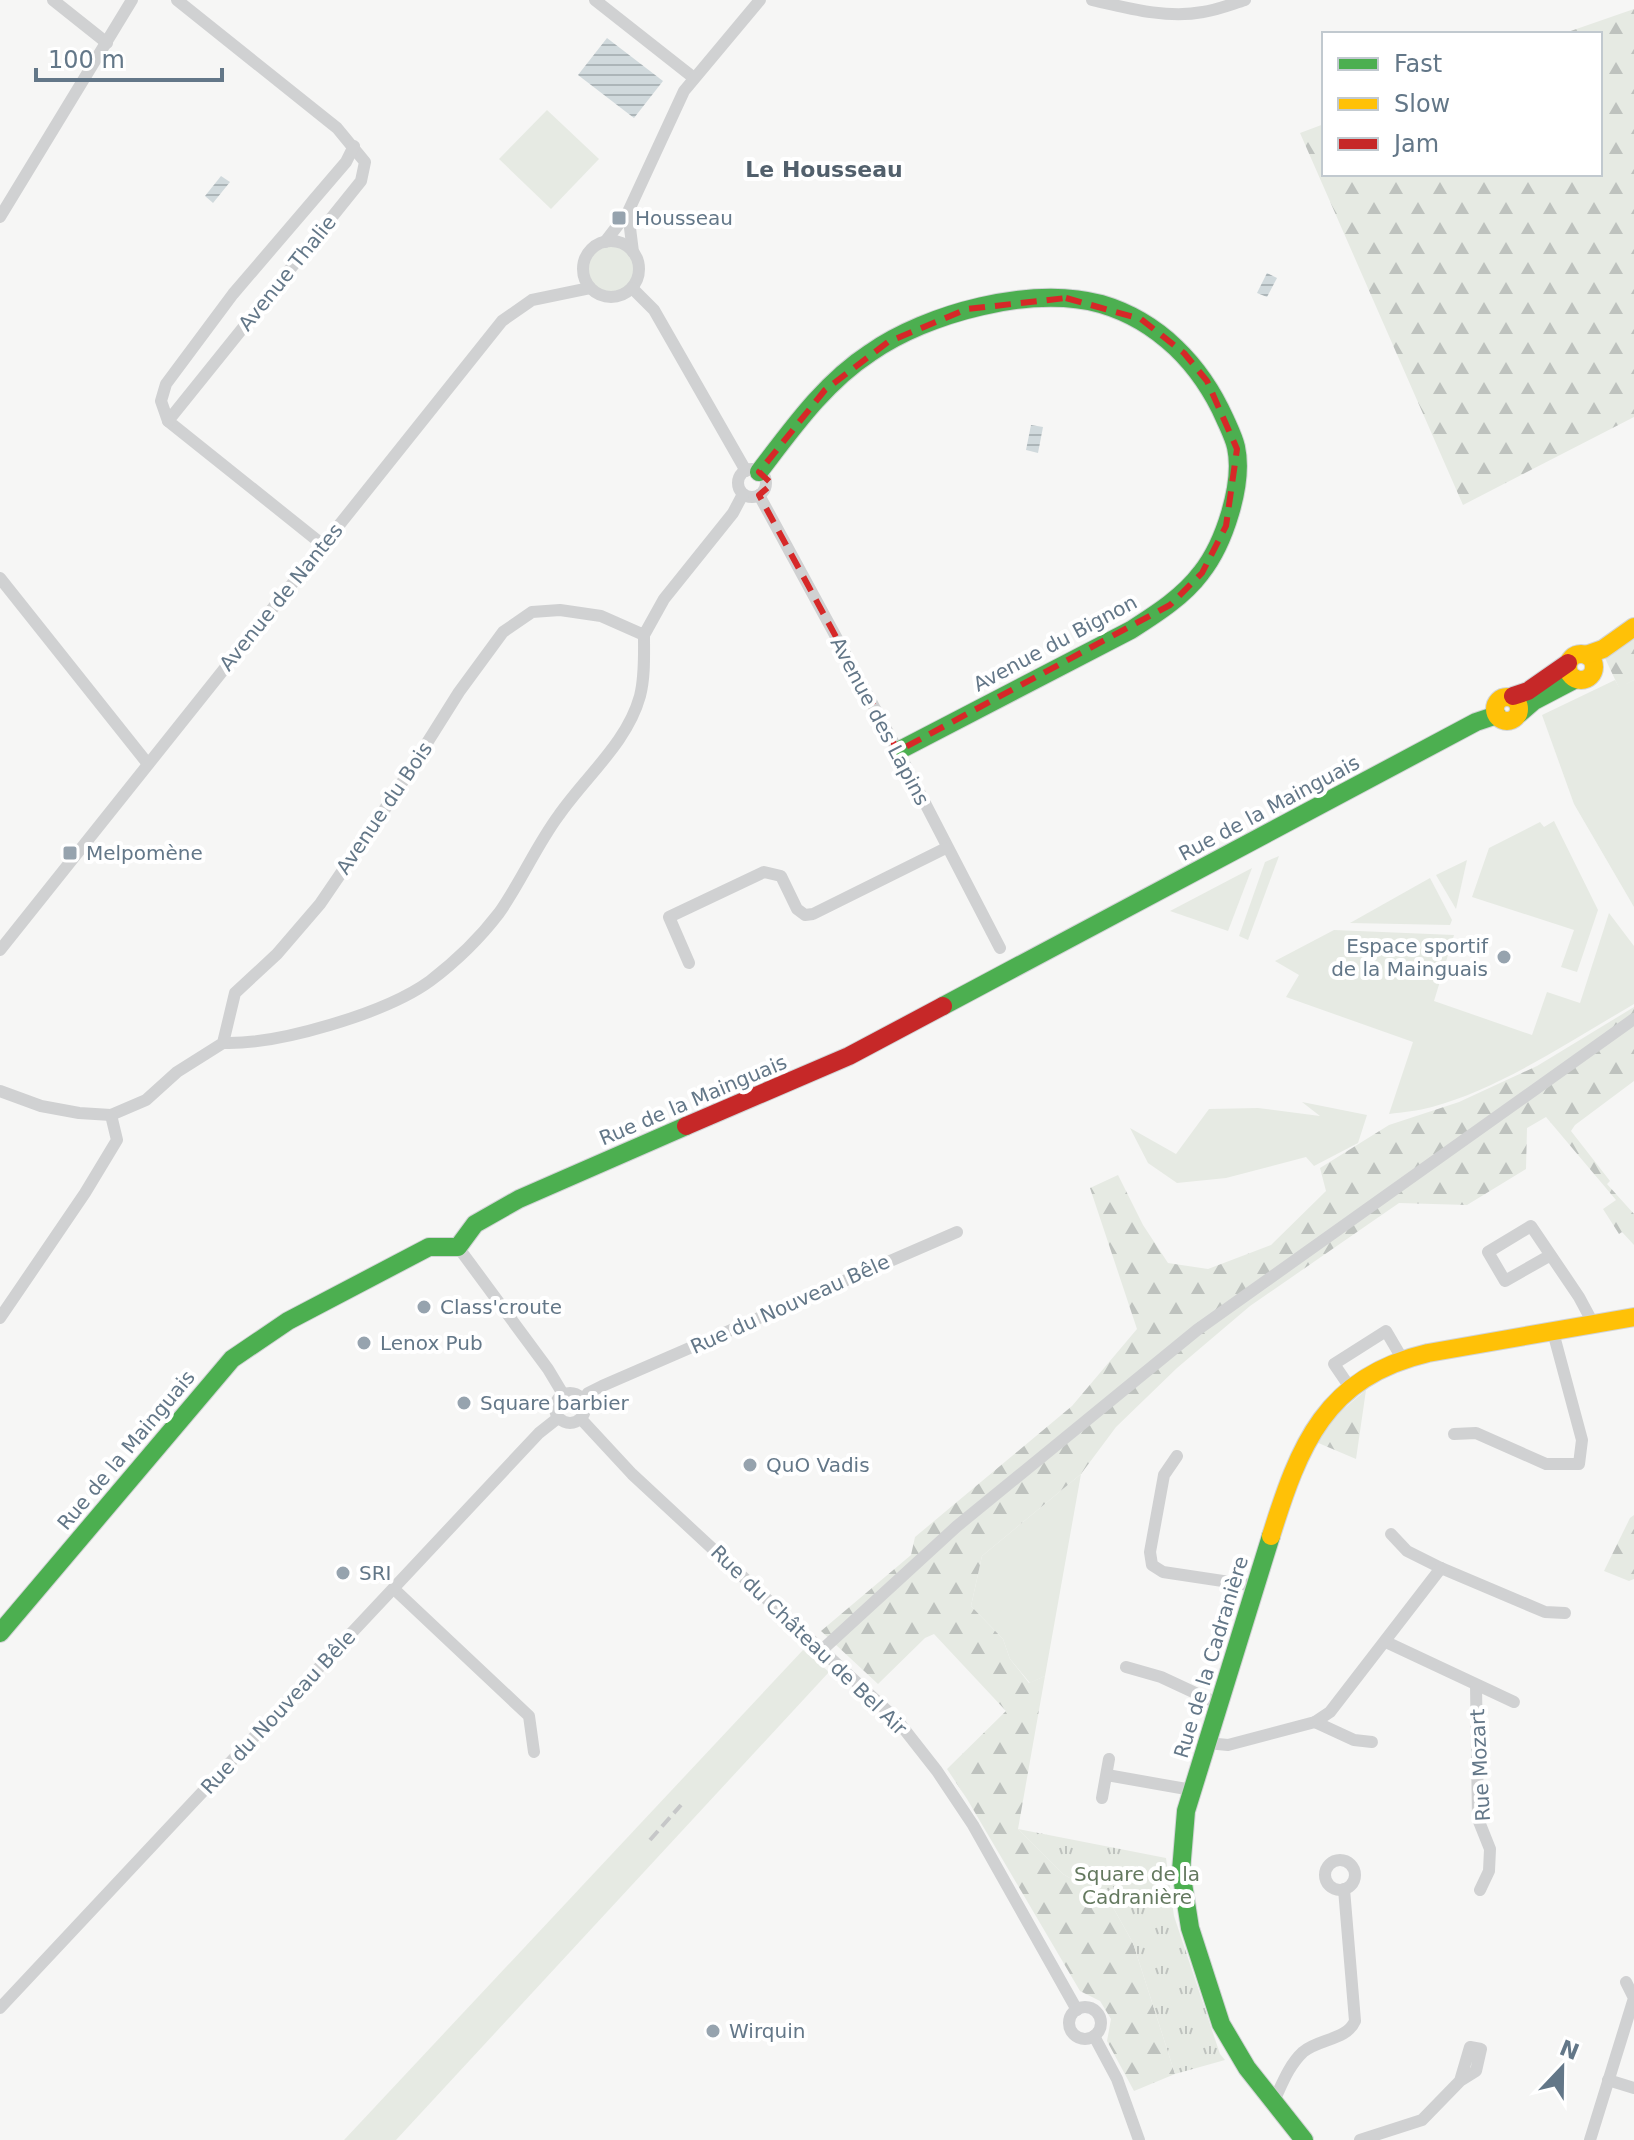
<svg xmlns="http://www.w3.org/2000/svg" width="1634" height="2140" viewBox="0 0 1634 2140" font-family="'DejaVu Sans',sans-serif">
	<style>
		.grass { fill: #e6eae3 }
		.forest { fill: url(#forest-firs) }
		.park { fill: url(#park-tufts) }
		.water { fill: url(#water-rules) }
		.lines { fill: none; stroke-linecap: round; stroke-linejoin: round }
		.fast-casing { stroke: #d2d4d6; stroke-width: 20 }
		.slow-casing { stroke: #d2d4d6; stroke-width: 20 }
		.jam-casing { stroke: #d2d4d6; stroke-width: 20 }
		.street { stroke: #d0d1d2; stroke-width: 12 }
		.fast { stroke: #4caf50; stroke-width: 18 }
		.slow { stroke: #ffc107; stroke-width: 18 }
		.jam { stroke: #c62828; stroke-width: 18 }
		.rail { stroke: #c6c7c8; stroke-width: 4; stroke-dasharray: 12 6; stroke-linecap: butt }
		.marked { fill: none; stroke: #d62828; stroke-width: 6; stroke-dasharray: 16 10; stroke-linejoin: round }
		.poi-dot { fill: #96a3ae; stroke: #fff; stroke-width: 3 }
		.labels { text-anchor: middle; stroke-width: 8; stroke-linejoin: round; paint-order: stroke }
		.poi-label { font-size: 20px; fill: #637788; stroke: #fff; text-anchor: start }
		.street-label { font-size: 20px; fill: #637788; stroke: #fff }
		.park-label { font-size: 20px; fill: #64795f; stroke: #fff }
		.neighbourhood-label { font-size: 22px; font-weight: bold; fill: #52606c; stroke: #fff }
	</style>
	<defs>
		<pattern id="forest-firs" width="22" height="20" patternUnits="userSpaceOnUse" patternTransform="scale(2)"><rect width="22" height="20" fill="#e6eae3"/><path d="M5 1l3.5 6h-7zM16 11l3.5 6h-7z" fill="#bec2be"/></pattern>
		<pattern id="park-tufts" width="24" height="20" patternUnits="userSpaceOnUse" patternTransform="scale(2)"><rect width="24" height="20" fill="#e6eae3"/><path d="M3 7l-1-3M5 7V3M7 7l1-3M15 17l-1-3M17 17v-4M19 17l1-3" fill="none" stroke="#bec2be"/></pattern>
		<pattern id="water-rules" width="6" height="5" patternUnits="userSpaceOnUse" patternTransform="scale(2)"><rect width="6" height="5" fill="#d0d9dc"/><path d="M0 2.5h6" fill="none" stroke="#acb5b8"/></pattern>
	</defs>
	<rect width="100%" height="100%" fill="#f6f6f5"/>
	<!-- grass -->
	<g class="grass">
		<path d="M547 110 599 159 551 209 499 159Z"/>
		<circle cx="611" cy="269" r="23"/>
		<path d="M1615 680 1619 687 1634 680V907L1574 804 1542 715Z"/>
		<path d="M1554 821 1598 910 1577 972 1561 967 1574 930 1472 897 1489 848 1540 822 1544 827Z"/>
		<path d="M1279 856 1248 940 1239 936 1265 862Z"/>
		<path d="M1467 860 1456 909 1436 875Z"/>
		<path d="M1252 868 1228 931 1170 911Z"/>
		<path d="M1430 878 1452 920 1450 925 1350 923Z"/>
		<path d="M1609 913 1634 946V1004C1572 1040 1501 1088 1432 1107 1418 1111 1403 1112 1389 1114L1413 1042 1286 997 1299 975 1275 961 1334 930 1454 935 1434 1001 1532 1035 1547 992 1580 1003Z"/>
		<path d="M1302 1102 1367 1115 1358 1143 1314 1166 1306 1157 1226 1178 1177 1183 1148 1163 1130 1128 1176 1154 1209 1109 1258 1108 1320 1116Z"/>
		<path d="M1081 1474 1045 1676 1030 1683 1010 1659 1003 1639 971 1606 982 1556Z"/>
		<path d="M803 1650 829 1672 396 2140H344Z"/>
	</g>
	<!-- forest -->
	<g class="forest">
		<path d="M1634 9V417L1463 505 1300 133 1324 124V174H1600V34H1562Z"/>
		<path d="M1634 619V680L1619 688 1597 641Z"/>
		<path d="M1634 1007V1081L1575 1125 1571 1131 1610 1181 1607 1184 1634 1214V1245L1622 1232 1619 1234 1603 1209 1616 1200 1546 1117 1527 1128 1526 1169 1467 1205 1399 1203 1250 1306 1177 1368 1116 1427 1081 1474 982 1556 971 1606 1003 1639 1010 1659 1029 1683 1045 1676 1018 1829 1063 1874 1110 1902 1133 1943 1175 2074 1134 2091 1107 2041 1111 2019 1100 2001 1080 1991 967 1799 947 1769 1006 1711 934 1634 925 1638 878 1684 821 1631 911 1555 915 1537 1072 1406 1137 1329 1090 1188 1118 1175 1143 1225 1168 1263 1208 1269 1271 1245 1326 1191 1320 1168 1389 1125 1459 1102 1537 1066Z"/>
		<path d="M1366 1390 1356 1459 1316 1442 1334 1417Z"/>
		<path d="M1634 1515V1579L1629 1581 1604 1571 1630 1518Z"/>
	</g>
	<!-- park -->
	<path class="park" d="M1018 1829 1166 1858 1174 1916 1220 2054 1225 2060 1175 2074 1133 1943 1110 1902 1063 1874Z"/>
	<!-- water -->
	<g class="water">
		<path d="M607 38 663 81 634 118 578 75Z"/>
		<path d="M221 176 230 182 213 203 205 196Z"/>
		<path d="M1267 273 1277 278 1267 297 1257 293Z"/>
		<path d="M1031 425 1043 427 1038 453 1026 450Z"/>
	</g>
	<g class="lines">
		<defs>
			<g id="fast">
				<path d="M759 472C792 429 824 383 870 353 927 313 1032 285 1101 304 1159 321 1201 365 1225 419 1229 428 1234 438 1236 447 1244 484 1224 544 1201 573 1183 597 1156 614 1131 630L898 751"/>
				<path d="M1519 714 1534 701 1576 679"/>
				<path d="M943 1006 1476 722 1497 715"/>
				<path d="M1271 1536 1186 1811 1181 1871 1190 1928 1221 2024 1247 2068 1304 2140"/>
				<path d="M0 1633 232 1359 288 1321 429 1247H458L475 1224 519 1199 686 1126"/>
			</g>
			<g id="slow">
				<circle cx="1581" cy="667" r="13"/>
				<path d="M1586 655 1603 649 1634 627"/>
				<circle cx="1507" cy="709" r="12"/>
				<path d="M1271 1536C1299 1446 1325 1377 1428 1353L1634 1317"/>
			</g>
			<g id="jam">
				<path d="M1513 696 1528 691 1568 663"/>
				<path d="M686 1126 849 1056 943 1006"/>
			</g>
		</defs>
		<!-- fast casing -->
		<use href="#fast" class="fast-casing"/>
		<!-- slow casing -->
		<use href="#slow" class="slow-casing"/>
		<!-- jam casing -->
		<use href="#jam" class="jam-casing"/>
		<!-- street -->
		<g class="street">
			<path d="M53 0 107 43"/>
			<path d="M177 0 337 128 365 162 361 181 168 421 323 545"/>
			<path d="M595 0 694 78"/>
			<path d="M1092 0C1127 8 1167 19 1203 12 1217 10 1232 4 1245 0"/>
			<path d="M628 212 633 252"/>
			<path d="M0 217 132 0"/>
			<circle cx="611" cy="269" r="28"/>
			<path d="M605 242 628 212 684 91 760 0"/>
			<path d="M632 288 654 310 746 471"/>
			<path d="M168 421 161 401 166 384 233 294 346 162 354 146"/>
			<circle cx="752" cy="483" r="14"/>
			<path d="M759 495 898 751 1000 948"/>
			<path d="M0 578 148 764"/>
			<path d="M0 950 502 321 532 300 590 288"/>
			<path d="M689 963 669 917 764 872 781 876 797 909 805 915 813 914 946 848"/>
			<path d="M223 1043C278 1045 386 1013 430 981 455 962 480 938 499 913 521 882 536 846 559 815 586 776 627 743 640 696 645 677 644 655 644 635"/>
			<path d="M0 1091 41 1106 79 1113 111 1115 146 1100 177 1072 223 1043 235 993 277 954 320 904 393 797 459 692 503 632 532 612 560 610 601 616 644 635 664 599 733 513 743 494"/>
			<path d="M458 1247 548 1369 563 1394"/>
			<path d="M1549 1256 1505 1281 1488 1252 1531 1226 1579 1297 1594 1325"/>
			<path d="M0 1318 85 1193 117 1140 111 1115"/>
			<path d="M1351 1389 1334 1364 1386 1331 1403 1360"/>
			<circle cx="570" cy="1408" r="15"/>
			<path d="M583 1400 588 1393 602 1386 957 1232"/>
			<path d="M581 1419 632 1474 897 1720 937 1771 973 1825 1077 2010"/>
			<path d="M1454 1434 1476 1433 1546 1464H1579L1582 1440 1553 1332"/>
			<path d="M1177 1456 1164 1475 1150 1552 1152 1565 1163 1572 1256 1586"/>
			<path d="M1391 1534 1407 1551 1441 1568 1545 1612 1565 1613"/>
			<path d="M394 1589 529 1716 534 1752"/>
			<path d="M1386 1642 1514 1702"/>
			<path d="M823 1649 956 1527 1197 1330 1634 1019"/>
			<path d="M1126 1667 1161 1677 1219 1704"/>
			<path d="M1476 1685 1478 1819 1490 1849 1489 1871 1480 1890"/>
			<path d="M1315 1722 1354 1740 1372 1742"/>
			<path d="M1207 1743 1228 1745 1315 1722 1330 1712 1441 1568"/>
			<path d="M1107 1775 1192 1790"/>
			<path d="M1102 1798 1109 1759"/>
			<circle cx="1340" cy="1875" r="15"/>
			<circle cx="1085" cy="2023" r="16"/>
			<path d="M0 2008 539 1433 558 1418"/>
			<path d="M1094 2036 1117 2079 1139 2140"/>
			<path d="M1608 2080 1634 2088"/>
			<path d="M1274 2101C1282 2084 1289 2065 1303 2052 1318 2039 1347 2040 1355 2021L1344 1889"/>
			<path d="M1360 2140 1422 2120 1460 2081 1476 2071 1481 2049 1470 2047 1460 2081"/>
			<path d="M1590 2140 1634 1998 1626 1982"/>
		</g>
		<!-- fast -->
		<use href="#fast" class="fast"/>
		<!-- slow -->
		<use href="#slow" class="slow"/>
		<!-- jam -->
		<use href="#jam" class="jam"/>
		<!-- rail -->
		<path class="rail" d="M650 1840 681 1805"/>
	</g>
	<!-- marked area -->
	<path class="marked" d="M1066 298 1141 319 1184 353 1207 381 1237 449 1226 526 1202 573 1170 605 898 751 759 495 772 484 759 472 825 390 888 342 967 309Z"/>
	<!-- markers -->
	<g class="poi-dot">
		<rect x="611" y="210" width="16" height="16" rx="4"/>
		<rect x="62" y="845" width="16" height="16" rx="4"/>
		<circle cx="1504" cy="957" r="8"/>
		<circle cx="424" cy="1307" r="8"/>
		<circle cx="364" cy="1343" r="8"/>
		<circle cx="464" cy="1403" r="8"/>
		<circle cx="750" cy="1465" r="8"/>
		<circle cx="343" cy="1573" r="8"/>
		<circle cx="713" cy="2031" r="8"/>
	</g>
	<g class="labels">
		<!-- poi labels -->
		<g class="poi-label">
			<text x="635" y="225">Housseau</text>
			<text x="86" y="860">Melpomène</text>
			<text x="1488" y="953" text-anchor="end">Espace sportif<tspan x="1488" dy="23">de la Mainguais</tspan></text>
			<text x="440" y="1314">Class'croute</text>
			<text x="380" y="1350">Lenox Pub</text>
			<text x="480" y="1410">Square barbier</text>
			<text x="766" y="1472">QuO Vadis</text>
			<text x="359" y="1580">SRI</text>
			<text x="729" y="2038">Wirquin</text>
		</g>
		<!-- street labels -->
		<g class="street-label">
			<text transform="translate(287 273) rotate(-51)" y="7">Avenue Thalie</text>
			<text transform="translate(281 597) rotate(-51)" y="7">Avenue de Nantes</text>
			<text transform="translate(1055 643) rotate(-28)" y="7">Avenue du Bignon</text>
			<text transform="translate(880 721) rotate(62)" y="7">Avenue des Lapins</text>
			<text transform="translate(384 808) rotate(-56)" y="7">Avenue du Bois</text>
			<text transform="translate(1269 808) rotate(-28)" y="7">Rue de la Mainguais</text>
			<text transform="translate(693 1100) rotate(-23)" y="7">Rue de la Mainguais</text>
			<text transform="translate(790 1304) rotate(-24)" y="7">Rue du Nouveau Bêle</text>
			<text transform="translate(126 1450) rotate(-50)" y="7">Rue de la Mainguais</text>
			<text transform="translate(809 1640) rotate(44)" y="7">Rue du Château de Bel Air</text>
			<text transform="translate(1211 1657) rotate(-73)" y="7">Rue de la Cadranière</text>
			<text transform="translate(278 1712) rotate(-47)" y="7">Rue du Nouveau Bêle</text>
			<text transform="translate(1480 1765) rotate(-93)" y="7">Rue Mozart</text>
		</g>
		<!-- park labels -->
		<g class="park-label">
			<text x="1137" y="1881">Square de la<tspan x="1137" dy="23">Cadranière</tspan></text>
		</g>
		<!-- neighbourhood labels -->
		<g class="neighbourhood-label">
			<text x="824" y="177">Le Housseau</text>
		</g>
	</g>
	<!-- legend -->
	<rect x="1322" y="32" width="280" height="144" fill="#ffffff" stroke="#c1c9cf" stroke-width="2"/>
	<rect x="1338" y="58" width="40" height="12" fill="#4caf50" stroke="#c1c9cf" stroke-width="2"/>
	<text x="1394" y="72" font-size="24" fill="#637788">Fast</text>
	<rect x="1338" y="98" width="40" height="12" fill="#ffc107" stroke="#c1c9cf" stroke-width="2"/>
	<text x="1394" y="112" font-size="24" fill="#637788">Slow</text>
	<rect x="1338" y="138" width="40" height="12" fill="#c62828" stroke="#c1c9cf" stroke-width="2"/>
	<text x="1394" y="152" font-size="24" fill="#637788">Jam</text>
	<!-- north arrow -->
	<g transform="translate(1562 2068) rotate(22)" stroke="#ffffff" stroke-width="6" paint-order="stroke">
	<path d="M0-6L14 30L0 20L-14 30Z" fill="#637788"/>
	<text y="-12" font-size="22" font-weight="bold" text-anchor="middle" fill="#637788">N</text>
	</g>
	<!-- scale -->
	<path d="M36 68v12h186v-12" fill="none" stroke="#637788" stroke-width="4"/>
	<text x="48" y="68" font-size="24" fill="#637788" stroke="#ffffff" stroke-width="6" paint-order="stroke">100 m</text>
</svg>
